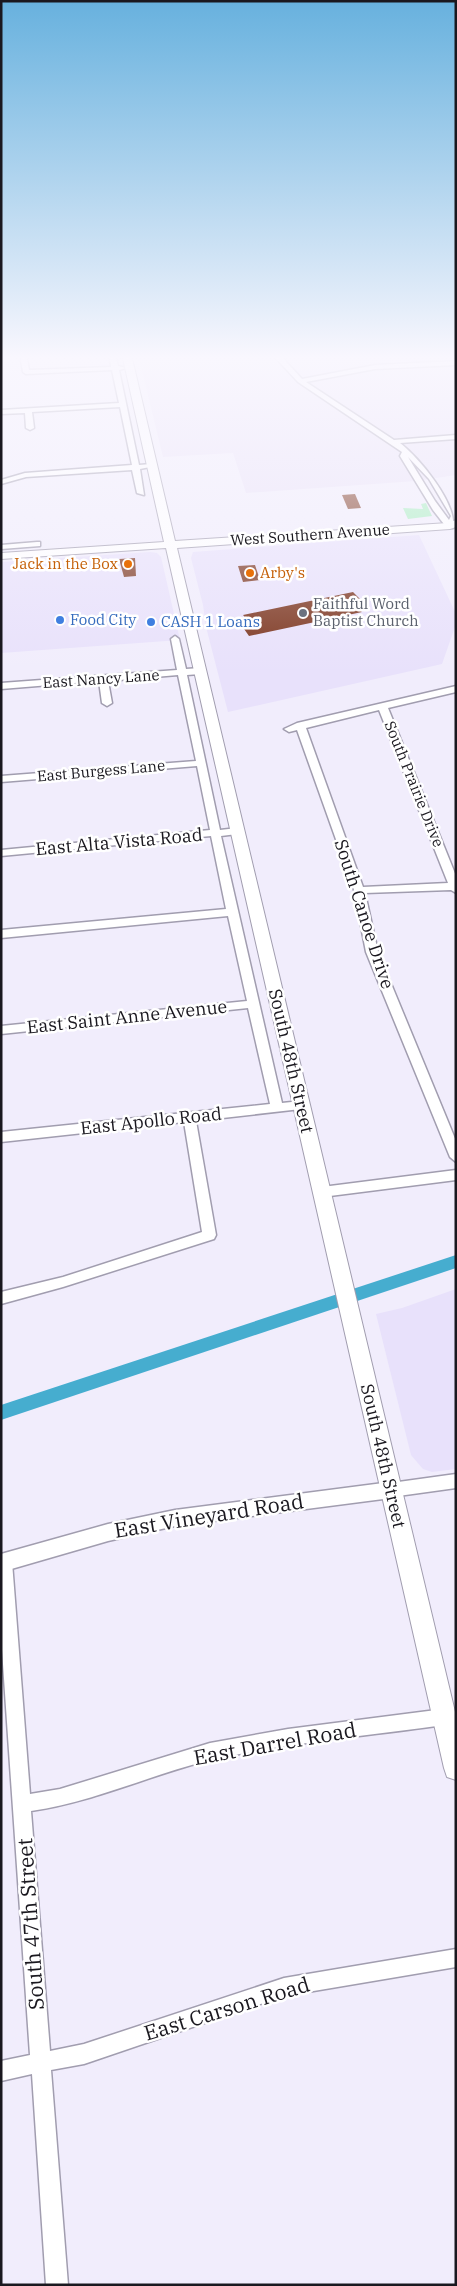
<svg xmlns="http://www.w3.org/2000/svg" width="457" height="2286" viewBox="0 0 457 2286" font-family="'IBM Plex Serif',serif">
	<style>
		.built { fill: #e8e1fb }
		.industrial { fill: #e9e1f7 }
		.green { fill: #a7edbf }
		.lines { fill: none; stroke-linecap: round; stroke-linejoin: round }
		.canal { fill: #46adcf; fill-rule: evenodd }
		.building { fill: #7b341d }
		.minor-casing { stroke: #a19daf; stroke-width: 3 }
		.tertiary-casing { stroke: #a19daf; stroke-width: 3 }
		.secondary-casing { stroke: #a19daf; stroke-width: 2 }
		.minor { fill: #fff; fill-rule: evenodd }
		.tertiary { fill: #fff; fill-rule: evenodd }
		.secondary { fill: #fff; fill-rule: evenodd }
		.food-dot { fill: #e8710a; stroke: #fff; stroke-width: 2 }
		.worship-dot { fill: #6b7280; stroke: #fff; stroke-width: 2 }
		.shop-dot { fill: #3f7fe0; stroke: #fff; stroke-width: 2 }
		.labels { text-anchor: middle; stroke-width: 5; stroke-linejoin: round; paint-order: stroke }
		.far-street-label { font-size: 15px; fill: #1a181f; stroke: #fff }
		.far-food-label { font-size: 15px; fill: #c56008; stroke: #fff; text-anchor: end }
		.far-worship-label { font-size: 15px; fill: #5b616d; stroke: #fff; text-anchor: start }
		.far-shop-label { font-size: 15px; fill: #366cbe; stroke: #fff; text-anchor: start }
		.street-label { font-size: 18px; fill: #1a181f; stroke: #fff }
		.near-street-label { font-size: 21px; fill: #1a181f; stroke: #fff }
	</style>
	<rect width="100%" height="100%" fill="#f1edfc"/>
	<!-- built -->
	<g class="built">
		<path d="M419 535 456 614V624L442 664 228 712 206 627 203 605 191 558 193 552Z"/>
		<path d="M150 552 157 553 161 557 180 640 1 653V562Z"/>
		<path d="M456 1289V1469L432 1472 423 1469 411 1455 376 1314 402 1308Z"/>
	</g>
	<!-- industrial -->
	<path class="industrial" d="M138 354H456V475L416 481 246 493 233 453 163 457Z"/>
	<!-- green -->
	<path class="green" d="M426 503 432 516 408 519 403 508 423 509 421 504Z"/>
	<g class="lines">
		<!-- canal -->
		<path class="canal" d="M456 1255V1268L1 1420V1405Z"/>
	</g>
	<!-- building -->
	<g class="building">
		<path d="M355 494 361 508 348 509 342 495Z"/>
		<path d="M135 558 136 576 124 577 119 559Z"/>
		<path d="M255 565 260 580 243 582 238 566Z"/>
		<path d="M353 592 362 601 353 603 362 612 249 636 242 626 251 624 243 615Z"/>
	</g>
	<g class="lines">
		<defs>
			<g id="minor">
				<path d="M20 354H26L29 370 111 367 109 354H115L118 366 126 368 119 370 139 465 151 464 155 466 140 469 144 495 137 493 132 470 26 477 1 484V480L25 473 132 465 120 407 32 412 34 428 30 430 26 428 25 413 1 414V410L119 403 112 370 26 374 23 372Z"/>
				<path d="M272 354H279L302 379 375 365 456 361V365L375 369 306 382 394 440 456 435V439L400 443C418 457 457 502 453 528H447L433 510 400 456 402 452 298 382ZM408 457 429 479 451 516 449 520 435 501Z"/>
				<path d="M37 542H40V546L1 549V545Z"/>
				<path d="M175 636 179 639 186 669 200 668 204 671 200 674 187 675 220 830 237 828 242 831 237 834 221 836 282 1103 301 1101 307 1105 301 1109 196 1121 216 1235 214 1239 63 1287 1 1304V1292L63 1277 202 1232 184 1122 1 1142V1132L270 1104 248 1008 1 1034V1026L247 1001 228 916 1 938V930L226 909 211 836 1 856V850L210 830 197 766 1 782V776L196 761 178 675 108 681 112 703 107 706 102 703 99 681 1 689V683L177 670 171 639Z"/>
				<path d="M456 686V692L388 708 456 876V893L451 890 365 893 378 952 456 1141V1162L450 1157 366 952 354 890 297 730 289 732 284 729 297 723ZM379 710 448 883 363 887 306 728Z"/>
				<path d="M456 1170V1180L322 1197 317 1195 316 1192 317 1189 322 1187Z"/>
				<path d="M456 1474V1488L391 1497 386 1495 383 1490 386 1485 391 1483Z"/>
				<path d="M4 1555 10 1557 12 1562 30 1794 60 1789 210 1743 288 1729 444 1709 450 1711 452 1717 450 1723 444 1725C366 1736 287 1743 210 1760 150 1775 93 1802 31 1811L50 2051 84 2044 284 1978 456 1949V1967L284 1996 84 2064 51 2070 68 2285H46L32 2074 1 2081V2061L30 2055 1 1635V1556Z"/>
			</g>
			<path id="tertiary" d="M391 1482 397 1484 400 1490 397 1496 391 1498 175 1526 108 1541 1 1572V1554L108 1524 175 1510Z"/>
			<path id="secondary" d="M122 354H131L175 541 448 523 456 520V527L450 529 177 548 456 1716V1780L447 1777 444 1768 166 548 1 559V553L164 542Z"/>
		</defs>
		<!-- minor casing -->
		<use href="#minor" class="minor-casing"/>
		<!-- tertiary casing -->
		<use href="#tertiary" class="tertiary-casing"/>
		<!-- secondary casing -->
		<use href="#secondary" class="secondary-casing"/>
		<!-- minor -->
		<use href="#minor" class="minor"/>
		<!-- tertiary -->
		<use href="#tertiary" class="tertiary"/>
		<!-- secondary -->
		<use href="#secondary" class="secondary"/>
	</g>
	<!-- sky -->
	<linearGradient id="sky" x2="0" y2="1"><stop stop-color="#67b1de"/><stop offset="0.53" stop-color="#f9f7fe"/><stop offset="1" stop-color="#f9f7fe" stop-opacity="0"/></linearGradient>
	<rect width="457" height="674" fill="url(#sky)"/>
	<!-- markers -->
	<g class="food-dot">
		<circle cx="128" cy="564" r="5"/>
		<circle cx="250" cy="573" r="5"/>
	</g>
	<circle class="worship-dot" cx="303" cy="613" r="5"/>
	<g class="shop-dot">
		<circle cx="60" cy="620" r="5"/>
		<circle cx="151" cy="622" r="5"/>
	</g>
	<g class="labels">
		<!-- far-street labels -->
		<g class="far-street-label">
			<text transform="translate(310 535) rotate(-4)" y="5">West Southern Avenue</text>
			<text transform="translate(101 679) rotate(-4)" y="5">East Nancy Lane</text>
			<text transform="translate(101 771) rotate(-5)" y="5">East Burgess Lane</text>
			<text transform="translate(414 784) rotate(68)" y="5">South Prairie Drive</text>
		</g>
		<!-- far-food labels -->
		<g class="far-food-label">
			<text x="118" y="569">Jack in the Box</text>
			<text x="260" y="578" text-anchor="start">Arby's</text>
		</g>
		<!-- far-worship labels -->
		<g class="far-worship-label">
			<text x="313" y="609">Faithful Word<tspan x="313" dy="17">Baptist Church</tspan></text>
		</g>
		<!-- far-shop labels -->
		<g class="far-shop-label">
			<text x="70" y="625">Food City</text>
			<text x="161" y="627">CASH 1 Loans</text>
		</g>
		<!-- street labels -->
		<g class="street-label">
			<text transform="translate(119 842) rotate(-5)" y="6">East Alta Vista Road</text>
			<text transform="translate(364 914) rotate(72)" y="6">South Canoe Drive</text>
			<text transform="translate(127 1017) rotate(-6)" y="6">East Saint Anne Avenue</text>
			<text transform="translate(291 1061) rotate(77)" y="6">South 48th Street</text>
			<text transform="translate(151 1121) rotate(-6)" y="6">East Apollo Road</text>
			<text transform="translate(383 1456) rotate(77)" y="6">South 48th Street</text>
		</g>
		<!-- near-street labels -->
		<g class="near-street-label">
			<text transform="translate(209 1516) rotate(-9)" y="7">East Vineyard Road</text>
			<text transform="translate(275 1744) rotate(-10)" y="7">East Darrel Road</text>
			<text transform="translate(31 1924) rotate(-94)" y="7">South 47th Street</text>
			<text transform="translate(227 2009) rotate(-17)" y="7">East Carson Road</text>
		</g>
	</g>
	<!-- border -->
	<rect width="457" height="2286" fill="none" stroke="#1a181f" stroke-width="5"/>
</svg>
